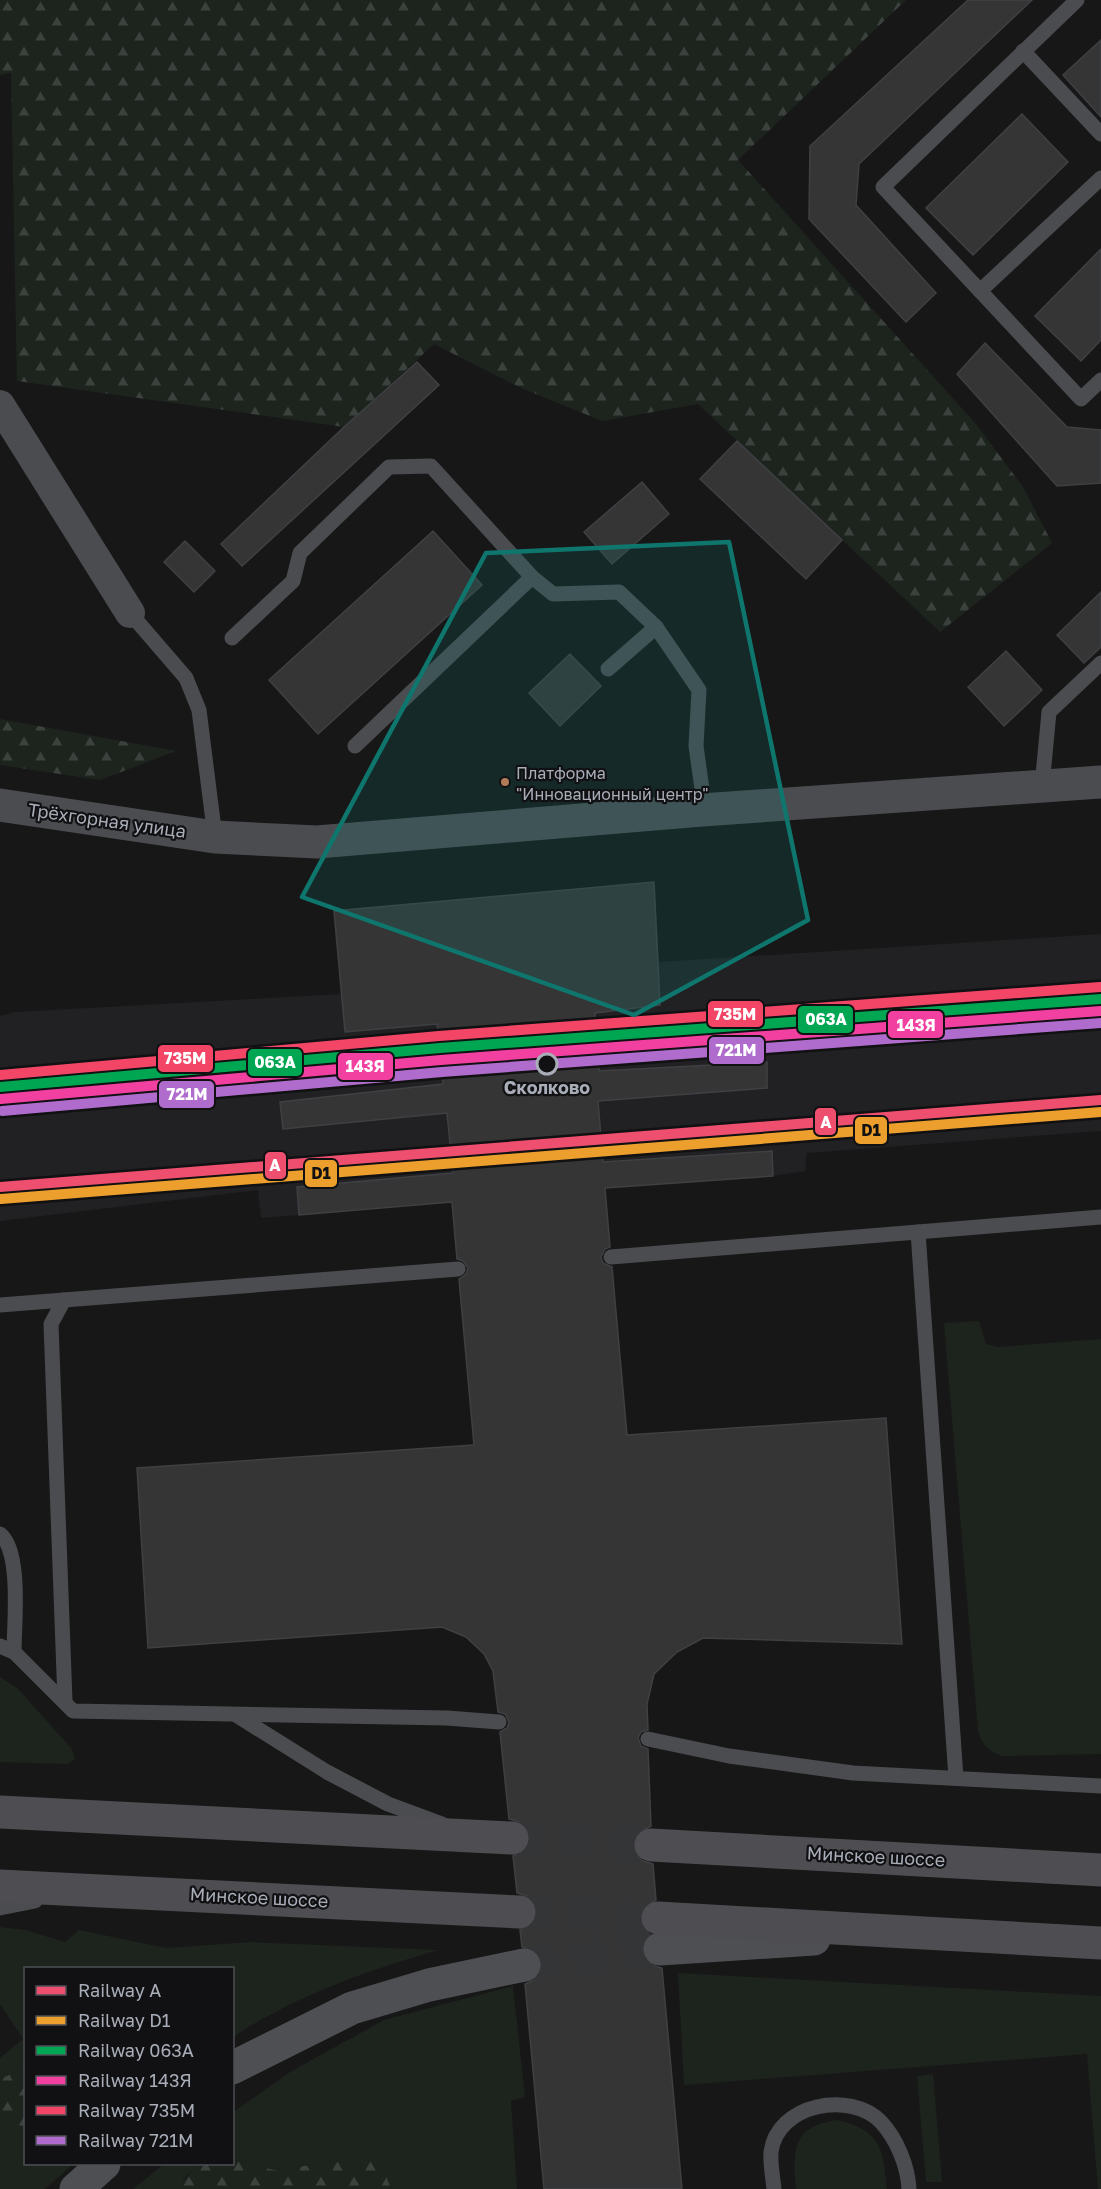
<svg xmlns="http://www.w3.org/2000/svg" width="1101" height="2189" viewBox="0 0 1101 2189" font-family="'Golos Text',sans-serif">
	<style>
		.built { fill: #212123 }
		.green { fill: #1d241e }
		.forest { fill: url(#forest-firs) }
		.building { fill: #353536; stroke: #3f4043; stroke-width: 1.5 }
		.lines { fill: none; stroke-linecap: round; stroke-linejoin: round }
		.primary-tunnel { stroke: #343537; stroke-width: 33; stroke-dasharray: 33 16; stroke-linecap: butt }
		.trunk-tunnel { stroke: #343537; stroke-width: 33; stroke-dasharray: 33 16; stroke-linecap: butt }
		.service { stroke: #4b4c50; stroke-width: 15 }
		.minor { stroke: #4b4c50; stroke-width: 30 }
		.tertiary { stroke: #4b4c50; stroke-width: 33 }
		.primary { stroke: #4d4f52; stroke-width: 33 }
		.trunk { stroke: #4e4e52; stroke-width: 33 }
		.rail-1-casing { stroke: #111113; stroke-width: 15 }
		.rail-2-casing { stroke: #111113; stroke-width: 15 }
		.rail-3-casing { stroke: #111113; stroke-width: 15 }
		.rail-4-casing { stroke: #111113; stroke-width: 15 }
		.rail-5-casing { stroke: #111113; stroke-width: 15 }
		.rail-6-casing { stroke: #111113; stroke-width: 15 }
		.rail-1 { stroke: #ef4f6f; stroke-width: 10 }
		.rail-2 { stroke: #ed9f2d; stroke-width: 10 }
		.rail-3 { stroke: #00a651; stroke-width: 10 }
		.rail-4 { stroke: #f240a1; stroke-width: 10 }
		.rail-5 { stroke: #f34667; stroke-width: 10 }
		.rail-6 { stroke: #b06ccc; stroke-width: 10 }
		.marked { fill: #0f766e; fill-opacity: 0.2; stroke: #0f766e; stroke-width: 4.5; stroke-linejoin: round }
		.bus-dot { fill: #b07c57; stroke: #111113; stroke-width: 2 }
		.stop-dot { fill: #111113; stroke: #a8adb8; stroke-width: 3 }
		.labels { text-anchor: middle; stroke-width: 4.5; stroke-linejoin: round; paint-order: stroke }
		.bus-label { font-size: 16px; fill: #a8adb8; stroke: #111113; text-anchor: start }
		.street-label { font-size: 18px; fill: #a8adb8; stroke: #111113 }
		.stop-label { font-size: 18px; font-weight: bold; fill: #a8adb8; stroke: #111113 }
		.line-badge { stroke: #111113; stroke-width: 2 }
		.badge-label { font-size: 16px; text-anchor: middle; font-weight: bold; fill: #fff }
		.pale-badge-label { font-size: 16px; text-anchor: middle; font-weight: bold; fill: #111 }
	</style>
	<defs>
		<pattern id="forest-firs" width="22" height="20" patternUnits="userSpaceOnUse" patternTransform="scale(1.5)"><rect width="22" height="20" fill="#1d241e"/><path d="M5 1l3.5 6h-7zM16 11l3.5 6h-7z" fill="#3b413d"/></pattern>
	</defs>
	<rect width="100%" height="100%" fill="#171717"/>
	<!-- built -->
	<path class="built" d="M654 882 659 962 1101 934V1131L807 1153 805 1171 773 1176 772 1151 297 1187 299 1215 261 1218 258 1190 0 1221V1016L15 1012 341 994 334 911Z"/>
	<!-- green -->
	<g class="green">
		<path d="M979 1321 986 1344 998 1347 1101 1339V1754L1002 1756C988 1751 983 1746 978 1731L944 1323Z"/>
		<path d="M0 1677 17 1688 72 1749 75 1759 68 1764 0 1762Z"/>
		<path d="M0 1927 25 1930 65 1942 79 1930 166 1948 251 1942 438 1950C366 1971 295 1996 233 2037L232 1968H26L25 2073 18 2071 0 2079V2058L23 2039 0 2004Z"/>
		<path d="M678 1973 1101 1996V2189H1098L1087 2054 684 2085Z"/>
		<path d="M513 1986 525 2097 511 2101 517 2189H391L379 2156 274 2170 233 2159 232 2113 290 2072 384 2020Z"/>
		<path d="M933 2074 942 2182H926L917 2076Z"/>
		<path d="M838 2120C882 2131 883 2149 887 2189H796C793 2150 792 2126 838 2120Z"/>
		<path d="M0 2124 15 2132H25L26 2164H73L45 2189H0Z"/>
		<path d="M164 2164H204L186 2175 180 2189H133Z"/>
	</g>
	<!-- forest -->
	<g class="forest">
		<path d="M0 0H906L738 160 976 424 1023 487 1052 543 940 632 698 404 602 421 519 387 434 344 344 427 17 381 11 73 0 75Z"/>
		<path d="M0 719 176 751 100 780 0 765Z"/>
		<path d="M18 2071 25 2073V2132H15L0 2124V2079Z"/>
		<path d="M379 2156 391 2189H180C192 2162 206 2164 232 2164L233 2159 274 2170Z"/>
	</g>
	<!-- building -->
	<g class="building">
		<path d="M968 0H1032L859 164 856 205 936 293 906 322 809 219 810 146Z"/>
		<path d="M1101 40V117L1063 75Z"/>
		<path d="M1022 114 1068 162 973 255 926 208Z"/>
		<path d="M1101 249V340L1081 361 1035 316Z"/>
		<path d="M985 343 1067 427 1101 430V483L1057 486 957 374Z"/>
		<path d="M417 362 439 385 242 566 221 544 344 427Z"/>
		<path d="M737 441 842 540 806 579 700 479Z"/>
		<path d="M642 482 669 514 612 564 584 532Z"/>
		<path d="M433 531 482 585 318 734 269 680Z"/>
		<path d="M185 541 215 571 194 592 164 562Z"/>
		<path d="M1101 592V647L1084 663 1057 635Z"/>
		<path d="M1006 651 1042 690 1004 726 968 687Z"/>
		<path d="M570 654 601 686 560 726 529 693Z"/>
		<path d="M654 882 660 1005 595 1013 599 1071 767 1062V1088L598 1101 603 1162 772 1151 773 1176 605 1188 610 1247 605 1249 601 1257 603 1263 612 1267 627 1435 886 1418 902 1644 703 1638 677 1652 654 1674 647 1704 648 1730 641 1732 638 1738 641 1746 648 1749 651 1826 636 1834 632 1845 634 1853 640 1860 653 1864 656 1900 643 1907 639 1916 642 1927 649 1934 643 1941 641 1951 645 1960 651 1965 662 1968 682 2189H544L525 1984 537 1979 542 1970V1962L538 1952 522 1947 520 1930 534 1923 538 1912 536 1904 530 1897 517 1893 513 1856 527 1849 531 1838 528 1829 523 1823 509 1819 500 1732 507 1728 509 1722 505 1714 498 1712 493 1671 484 1654 466 1637 442 1627 148 1648 137 1468 474 1445 459 1279 466 1274 468 1268 463 1261 457 1259 452 1202 299 1215 297 1187 453 1173 447 1113 283 1129 280 1102 443 1084 437 1024 345 1032 334 911Z"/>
	</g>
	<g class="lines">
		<!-- primary-tunnel -->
		<path class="primary-tunnel" d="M524 1965 660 1949"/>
		<!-- trunk-tunnel -->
		<g class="trunk-tunnel">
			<path d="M512 1838 651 1845"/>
			<path d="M519 1912 658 1918"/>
		</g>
		<!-- service -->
		<g class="service">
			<path d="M1077 0 883 187 1081 399 1101 380"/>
			<path d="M1023 51 1101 134"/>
			<path d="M980 291 1101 178"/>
			<path d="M130 613 186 678 199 710 215 837"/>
			<path d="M232 638 293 581 300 553 389 467 431 466 532 577"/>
			<path d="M608 669 656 627"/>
			<path d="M355 746 532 577 553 594 619 592 656 627 699 690 696 746 702 789V810"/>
			<path d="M1042 786 1049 712 1101 663"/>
			<path d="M918 1232 956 1778"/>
			<path d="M611 1257 1101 1217"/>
			<path d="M0 1305 64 1300"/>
			<path d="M0 1534C22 1551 14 1626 14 1652"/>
			<path d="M0 1646 14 1652 73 1711 447 1718 499 1722"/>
			<path d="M65 1701 51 1324 64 1300 458 1269"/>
			<path d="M236 1715 327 1772 388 1804 442 1824"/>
			<path d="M648 1739 729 1756 853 1773 1101 1786"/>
			<path d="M0 1908 35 1901"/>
			<path d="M774 2189C773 2178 770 2164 771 2152 777 2104 850 2090 881 2122 897 2139 908 2167 909 2189"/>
		</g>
		<!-- minor -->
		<path class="minor" d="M0 405 130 613"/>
		<!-- tertiary -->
		<path class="tertiary" d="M0 805 215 837 317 842 702 810 1101 782"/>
		<!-- primary -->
		<g class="primary">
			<path d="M660 1949 814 1939"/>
			<path d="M232 2068 352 2008 429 1985 524 1965"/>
			<path d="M76 2189 104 2164"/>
		</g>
		<!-- trunk -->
		<g class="trunk">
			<path d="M0 1812 512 1838"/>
			<path d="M651 1845 1101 1870"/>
			<path d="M0 1886 519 1912"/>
			<path d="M658 1918 1101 1943"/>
		</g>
		<defs>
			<path id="rail-1" d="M0 1187 1101 1100"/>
			<path id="rail-2" d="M1 1199 1101 1112"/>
			<path id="rail-3" d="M0 1087 440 1048 1101 999"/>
			<path id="rail-4" d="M1 1099 441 1060 1101 1011"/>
			<path id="rail-5" d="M0 1075 439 1036 1100 987"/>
			<path id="rail-6" d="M2 1111 442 1072 1101 1023"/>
		</defs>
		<!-- rail-1 casing -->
		<use href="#rail-1" class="rail-1-casing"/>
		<!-- rail-2 casing -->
		<use href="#rail-2" class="rail-2-casing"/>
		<!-- rail-3 casing -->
		<use href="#rail-3" class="rail-3-casing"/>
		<!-- rail-4 casing -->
		<use href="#rail-4" class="rail-4-casing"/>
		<!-- rail-5 casing -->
		<use href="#rail-5" class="rail-5-casing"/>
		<!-- rail-6 casing -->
		<use href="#rail-6" class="rail-6-casing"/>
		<!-- rail-1 -->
		<use href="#rail-1" class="rail-1"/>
		<!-- rail-2 -->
		<use href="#rail-2" class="rail-2"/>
		<!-- rail-3 -->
		<use href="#rail-3" class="rail-3"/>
		<!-- rail-4 -->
		<use href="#rail-4" class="rail-4"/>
		<!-- rail-5 -->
		<use href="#rail-5" class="rail-5"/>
		<!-- rail-6 -->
		<use href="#rail-6" class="rail-6"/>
	</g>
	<!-- marked area -->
	<path class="marked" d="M729 542 808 920 634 1015 302 897 486 553Z"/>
	<!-- markers -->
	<circle class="bus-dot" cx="505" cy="782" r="5"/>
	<circle class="stop-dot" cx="547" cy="1064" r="10"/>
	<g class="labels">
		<!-- bus labels -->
		<g class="bus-label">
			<text x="516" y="779">Платформа<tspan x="516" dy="21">"Инновационный центр"</tspan></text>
		</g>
		<!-- street labels -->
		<g class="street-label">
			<text transform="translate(107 821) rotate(8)" y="6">Трёхгорная улица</text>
			<text transform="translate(876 1857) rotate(3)" y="6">Минское шоссе</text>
			<text transform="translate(259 1898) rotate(3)" y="6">Минское шоссе</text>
		</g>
		<!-- stop labels -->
		<g class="stop-label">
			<text x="547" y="1094">Сколково</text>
		</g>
	</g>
	<g class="line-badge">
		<rect x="707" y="1000" width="57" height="28" rx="6" fill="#f34667"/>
		<rect x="797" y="1005" width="57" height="29" rx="6" fill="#00a651"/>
		<rect x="887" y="1010" width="57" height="29" rx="6" fill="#f240a1"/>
		<rect x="708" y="1036" width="57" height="29" rx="6" fill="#b06ccc"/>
		<rect x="157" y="1044" width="57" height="29" rx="6" fill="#f34667"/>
		<rect x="247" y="1048" width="56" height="29" rx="6" fill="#00a651"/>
		<rect x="337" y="1052" width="57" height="29" rx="6" fill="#f240a1"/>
		<rect x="158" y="1080" width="57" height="29" rx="6" fill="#b06ccc"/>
		<rect x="814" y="1107" width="23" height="29" rx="6" fill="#ef4f6f"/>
		<rect x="854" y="1116" width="34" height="29" rx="6" fill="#ed9f2d"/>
		<rect x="264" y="1151" width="23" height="29" rx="6" fill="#ef4f6f"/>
		<rect x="304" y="1159" width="34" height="29" rx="6" fill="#ed9f2d"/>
	</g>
	<g class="badge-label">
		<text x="735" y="1020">735М</text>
		<text x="826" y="1025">063А</text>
		<text x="916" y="1031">143Я</text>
		<text x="736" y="1056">721М</text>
		<text x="185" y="1064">735М</text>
		<text x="275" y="1068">063А</text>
		<text x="365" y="1072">143Я</text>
		<text x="187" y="1100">721М</text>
		<text x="826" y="1128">A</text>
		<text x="275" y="1171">A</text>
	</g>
	<g class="pale-badge-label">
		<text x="871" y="1136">D1</text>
		<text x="321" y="1179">D1</text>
	</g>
	<!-- legend -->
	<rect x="24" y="1967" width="210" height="198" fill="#111113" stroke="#4d4f55" stroke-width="1.5"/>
	<rect x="36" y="1986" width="30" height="9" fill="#ef4f6f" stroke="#4d4f55" stroke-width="1.5"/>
	<text x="78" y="1997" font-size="18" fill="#a8adb8">Railway A</text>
	<rect x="36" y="2016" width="30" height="9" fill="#ed9f2d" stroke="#4d4f55" stroke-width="1.5"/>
	<text x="78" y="2027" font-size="18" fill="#a8adb8">Railway D1</text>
	<rect x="36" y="2046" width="30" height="9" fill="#00a651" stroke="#4d4f55" stroke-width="1.5"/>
	<text x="78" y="2057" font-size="18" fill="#a8adb8">Railway 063А</text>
	<rect x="36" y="2076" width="30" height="9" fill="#f240a1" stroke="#4d4f55" stroke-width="1.5"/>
	<text x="78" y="2087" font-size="18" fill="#a8adb8">Railway 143Я</text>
	<rect x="36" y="2106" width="30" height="9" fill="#f34667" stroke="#4d4f55" stroke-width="1.5"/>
	<text x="78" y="2117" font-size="18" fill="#a8adb8">Railway 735М</text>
	<rect x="36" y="2136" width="30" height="9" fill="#b06ccc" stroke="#4d4f55" stroke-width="1.5"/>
	<text x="78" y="2147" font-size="18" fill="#a8adb8">Railway 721М</text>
</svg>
